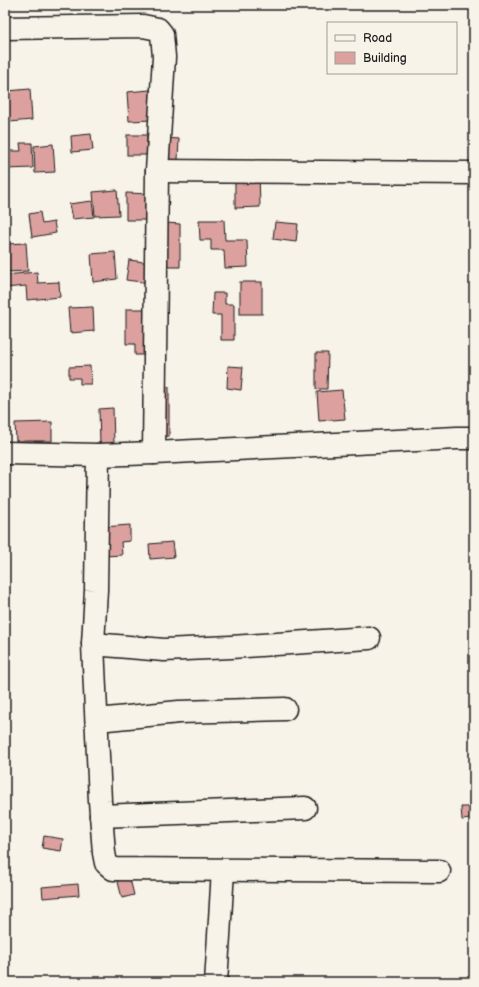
<svg xmlns="http://www.w3.org/2000/svg" width="479" height="987" viewBox="0 0 479 987" font-family="'Balsamiq Sans',sans-serif">
	<style>
		.building { fill: #dca19f; stroke: #1c1c1c }
		.lines { fill: none; stroke-linecap: round; stroke-linejoin: round }
		.minor-casing { stroke: #1c1c1c; stroke-width: 25 }
		.minor { stroke: #f7f3e8; stroke-width: 22 }
	</style>
	<rect width="100%" height="100%" fill="#f7f3e8"/>
	<filter id="ink" filterUnits="userSpaceOnUse"><feTurbulence type="fractalNoise" baseFrequency=".025" numOctaves="2"/><feDisplacementMap in="SourceGraphic" scale="8" xChannelSelector="R" yChannelSelector="G"/><feConvolveMatrix kernelMatrix="1 2 1 2 8 2 1 2 1" color-interpolation-filters="sRGB"/></filter>
	<g filter="url(#ink)">
		<!-- building -->
		<g class="building">
			<path d="M30 89 32 120 9 122 7 91Z"/>
			<path d="M150 90 152 120 129 121 127 92Z"/>
			<path d="M91 134 93 150 72 152 71 136Z"/>
			<rect x="127" y="135" width="20" height="20"/>
			<path d="M166 138 179 139 178 160H165Z"/>
			<path d="M20 143H32L33 168 6 169V151H21Z"/>
			<path d="M53 144 55 172 35 173 34 146Z"/>
			<path d="M259 173 260 207 235 208V174Z"/>
			<path d="M117 190 119 215 95 216 93 192Z"/>
			<path d="M126 193 151 194 150 220H126Z"/>
			<path d="M92 201 94 217 72 219 69 204Z"/>
			<path d="M40 212 42 224 54 222 56 233 32 237 29 214Z"/>
			<path d="M199 220H224L225 240H247L248 267 225 268 224 250H211V240H200Z"/>
			<path d="M275 222 298 224 296 242 273 239Z"/>
			<path d="M166 223 180 224V267H166Z"/>
			<path d="M26 243 28 271 5 272V244Z"/>
			<path d="M115 252 117 279 93 282 91 254Z"/>
			<path d="M129 260 152 263 149 283 126 280Z"/>
			<path d="M37 272 38 283 59 282 60 297 27 300 26 286 5 288V275Z"/>
			<rect x="240" y="282" width="22" height="32"/>
			<path d="M213 293H225V304H234V340H221V315H212Z"/>
			<path d="M93 307 94 331 70 333 68 308Z"/>
			<path d="M126 309H147V355H135V344H126Z"/>
			<path d="M316 353H328L327 389H316Z"/>
			<path d="M90 366 91 384H80V378H69V367Z"/>
			<path d="M228 366 243 367 241 390 227 388Z"/>
			<rect x="154" y="387" width="15" height="49"/>
			<path d="M342 390 345 419 319 421 317 392Z"/>
			<path d="M113 408 114 444H100L99 409Z"/>
			<path d="M52 422V441H16L15 423Z"/>
			<path d="M130 525V541L121 542 122 555 105 556 103 527Z"/>
			<path d="M172 542 174 557 150 559 149 544Z"/>
			<path d="M461 807H470L471 819 462 820Z"/>
			<path d="M44 836 63 839 61 851 42 848Z"/>
			<path d="M129 875 134 895 122 898 117 878Z"/>
			<path d="M78 884 79 895 43 898 42 887Z"/>
		</g>
		<g class="lines">
			<defs>
				<g id="minor">
					<path d="M5 28 143 26 158 29 162 34 164 57 157 171 154 453"/>
					<path d="M157 171 474 173"/>
					<path d="M5 453 98 455 154 453 457 438H474"/>
					<path d="M98 455 96 590 93 644 100 801 104 853 106 863 113 869 439 871"/>
					<path d="M93 644 164 650 231 647 369 638"/>
					<path d="M97 720 179 712 285 709"/>
					<path d="M101 816 305 808"/>
					<path d="M216 982 219 936 223 870"/>
				</g>
			</defs>
			<!-- minor casing -->
			<use href="#minor" class="minor-casing"/>
			<!-- minor -->
			<use href="#minor" class="minor"/>
		</g>
	</g>
	<!-- margin -->
	<rect width="479" height="987" fill="none" stroke="#f7f3e8" stroke-width="20"/>
	<rect x="10" y="10" width="459" height="967" fill="none" stroke="#1c1c1c" stroke-width="1.5" filter="url(#ink)"/>
	<!-- legend -->
	<rect x="327" y="22" width="130" height="52" fill="#f7f3e8" stroke="#9f9d96"/>
	<rect x="335" y="35" width="20" height="6" fill="#f7f3e8" stroke="#9f9d96"/>
	<text x="363" y="42" font-size="12" fill="#1c1c1c">Road</text>
	<rect x="335" y="52" width="20" height="12" fill="#dca19f" stroke="#9f9d96"/>
	<text x="363" y="62" font-size="12" fill="#1c1c1c">Building</text>
</svg>
